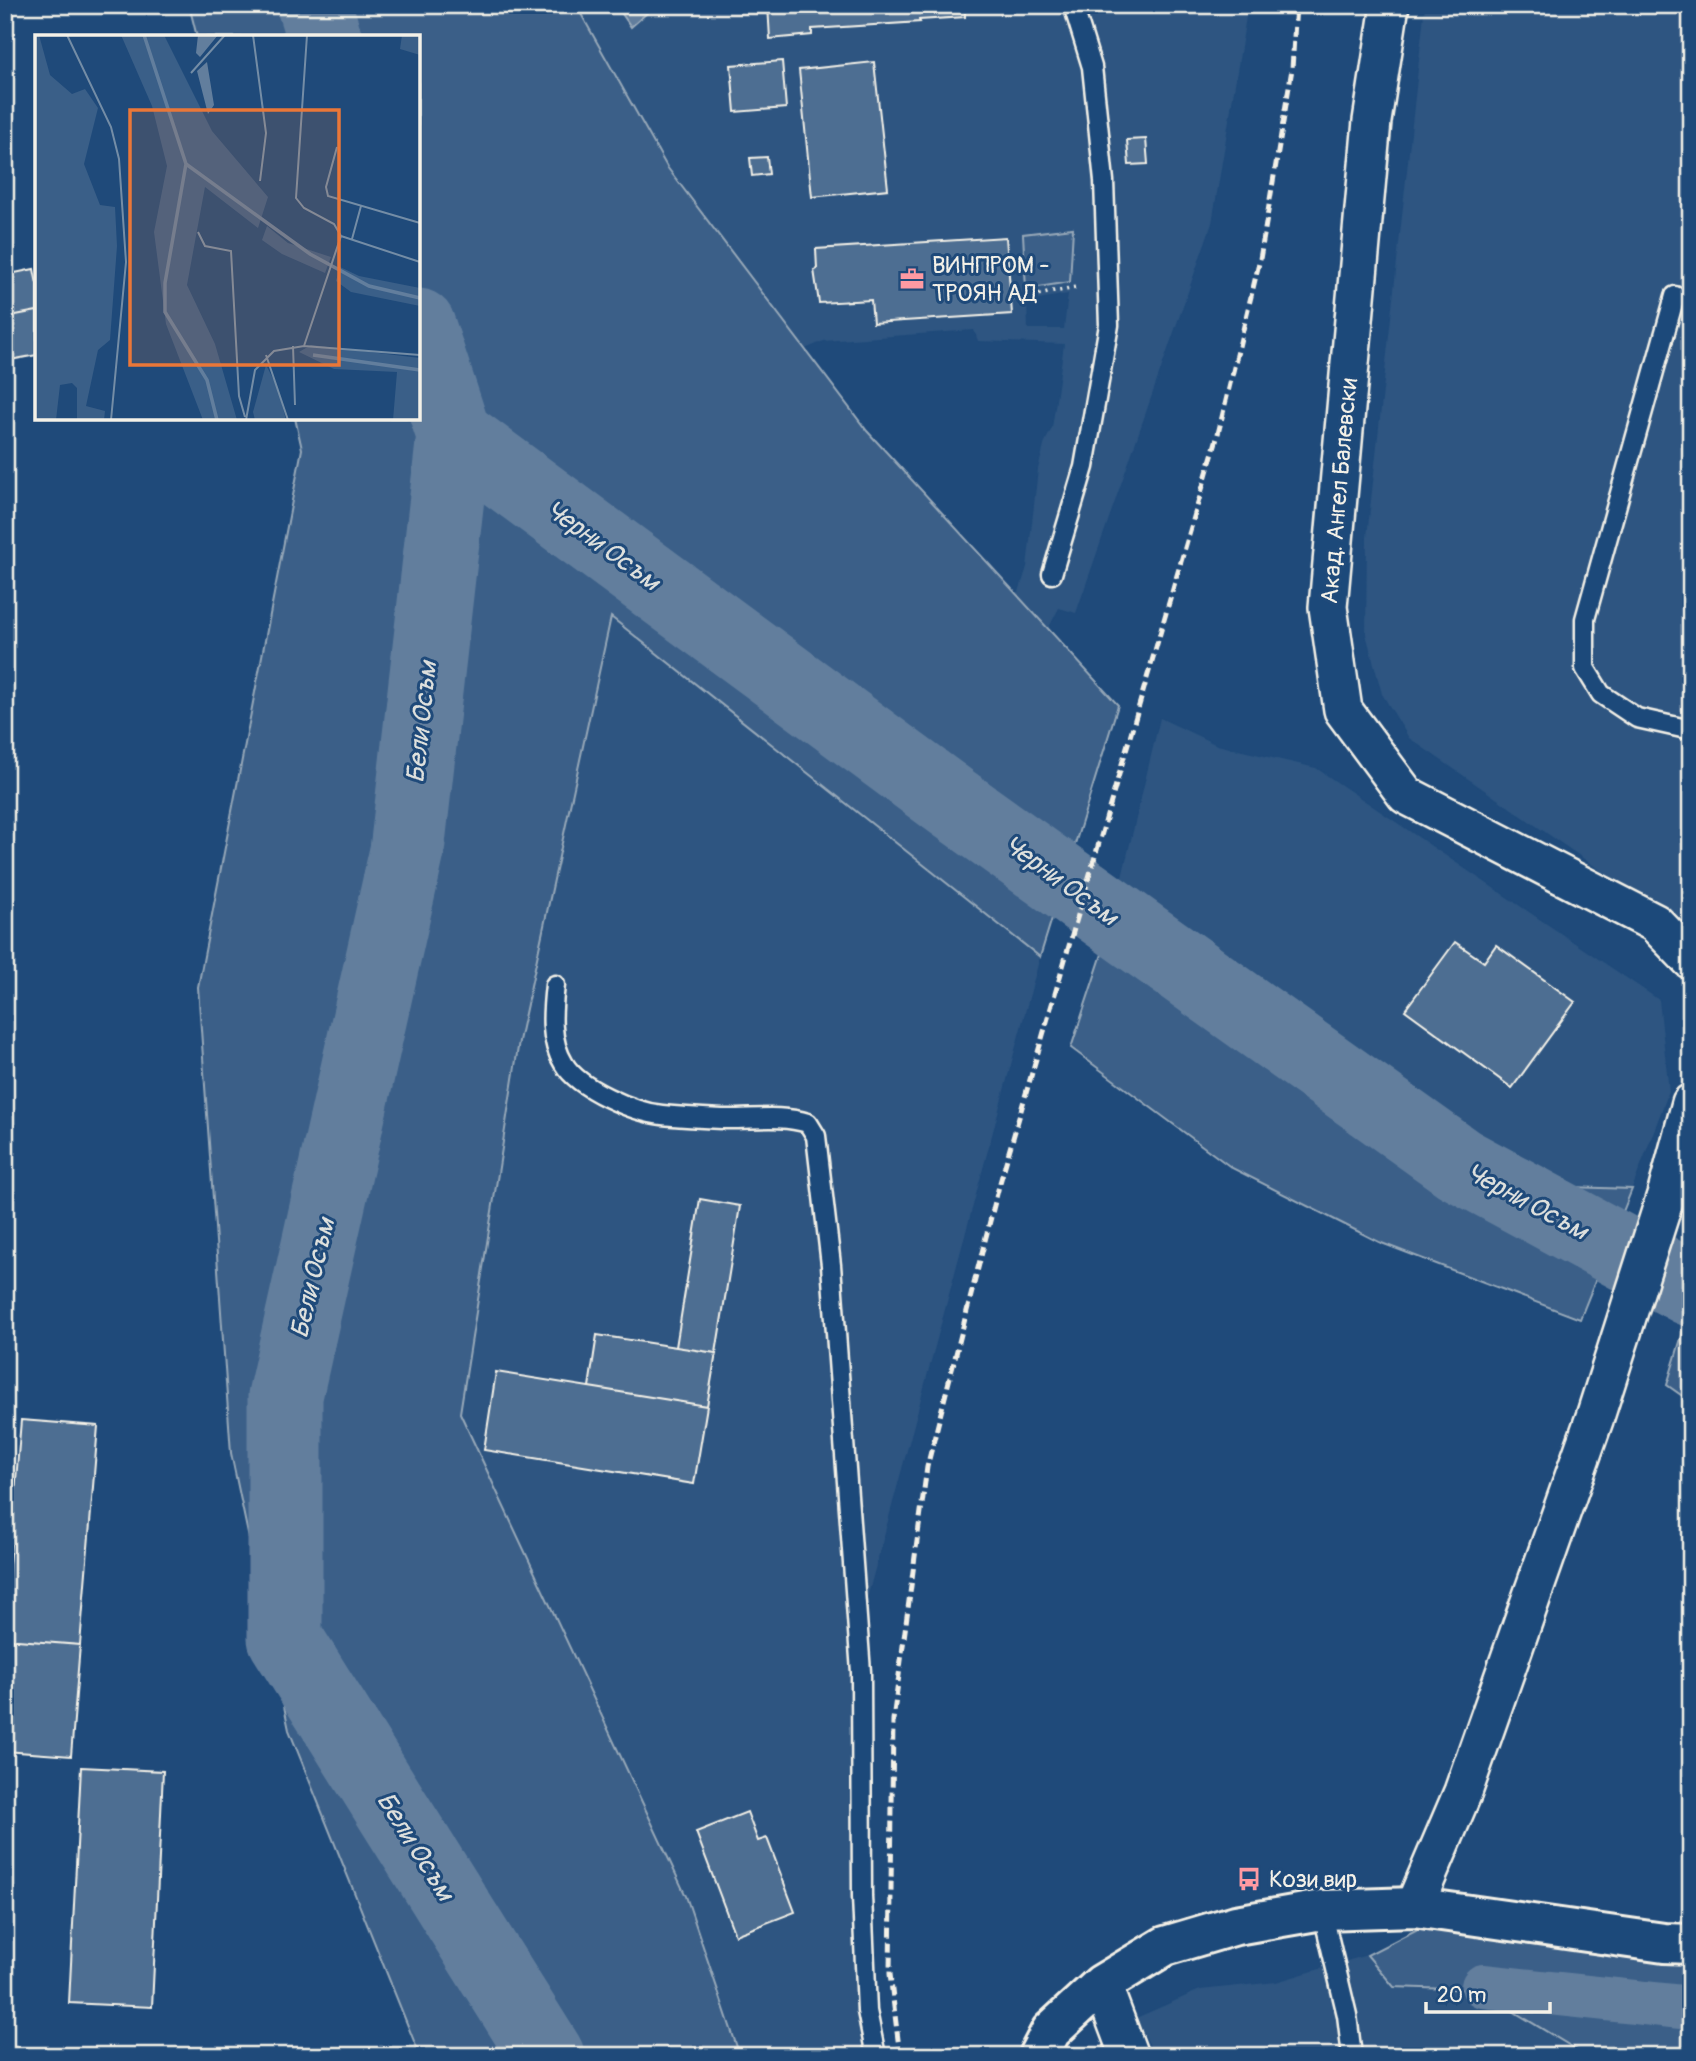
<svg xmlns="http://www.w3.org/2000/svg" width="1696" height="2061" viewBox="0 0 1696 2061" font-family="Pangolin,sans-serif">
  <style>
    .built { fill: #2d5581; fill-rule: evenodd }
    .green { fill: #3a5f88; stroke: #97a8b8; stroke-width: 2 }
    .water { fill: #627e9d; stroke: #9cacbb; stroke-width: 2 }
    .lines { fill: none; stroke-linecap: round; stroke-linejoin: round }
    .canal { stroke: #627e9d; stroke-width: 44 }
    .river { stroke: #627e9d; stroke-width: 75 }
    .building { fill: #4d6e92; stroke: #f4f1e8; stroke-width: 2 }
    .service-casing { stroke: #f4f1e8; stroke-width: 23 }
    .minor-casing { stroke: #f4f1e8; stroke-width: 42 }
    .tertiary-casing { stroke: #f4f1e8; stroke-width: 44 }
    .path { stroke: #f4f1e8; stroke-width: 4.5; stroke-dasharray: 2 5; stroke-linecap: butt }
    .service { stroke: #1f4a7a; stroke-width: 18 }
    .minor { stroke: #1f4a7a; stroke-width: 37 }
    .tertiary { stroke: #1f4a7a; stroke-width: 38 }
    .rail { stroke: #f4f1e8; stroke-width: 5; stroke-dasharray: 10 5; stroke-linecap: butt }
    .labels { text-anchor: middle; stroke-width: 6; stroke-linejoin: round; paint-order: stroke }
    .poi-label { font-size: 24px; fill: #f4f1e8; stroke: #1f4a7a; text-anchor: start }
    .street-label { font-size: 24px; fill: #f4f1e8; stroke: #1f4a7a }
    .water-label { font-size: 26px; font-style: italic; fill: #dee0dd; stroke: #1f4a7a }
    .inset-river { fill: none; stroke: #627e9d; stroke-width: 3.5 }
    .inset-road { fill: none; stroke: #748da6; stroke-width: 2 }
    .view { fill: #ea7738; fill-opacity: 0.15; stroke: #ea7738; stroke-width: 3.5 }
    .inset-edge { fill: none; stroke: #f4f1e8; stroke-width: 3.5 }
  </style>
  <rect width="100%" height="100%" fill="#1f4a7a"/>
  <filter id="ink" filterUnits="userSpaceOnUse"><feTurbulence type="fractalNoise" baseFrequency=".0143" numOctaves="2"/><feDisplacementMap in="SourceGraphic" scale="14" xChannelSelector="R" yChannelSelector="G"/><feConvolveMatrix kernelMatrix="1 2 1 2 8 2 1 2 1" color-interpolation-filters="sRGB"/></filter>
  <g filter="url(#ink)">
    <path class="built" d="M547 5H616L631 27 656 5H1248L1212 223 1076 613 1059 608 1037 650 757 341ZM1068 294 1064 329H1028L1027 301ZM974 330 978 341 1064 344 1052 428 1045 442 1038 469 1027 567 1019 592 997 595 793 354 824 341Z
      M1425 5H1691V924L1674 921 1409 738 1382 694 1366 634 1367 537Z
      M612 616 1040 957 854 1647 872 2056H740L686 1896 460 1413 519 1041Z
      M1160 718 1217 745 1316 768 1659 1000 1669 1091 1632 1189 1538 1186 1278 1073 1108 936Z
      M1367 1955 1394 1987 1478 1990 1587 2056H1155L1136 2018 1200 1990 1276 1982Z"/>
    <path class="green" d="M189 5H576L667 167 867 431 1118 705 1040 957 611 617 519 1041 460 1413 686 1896 740 2056H420L289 1730 231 1453 198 987 302 449 295 418H418V37H197Z
      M1073 228 1070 282 1026 289 1023 234Z
      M1108 936 1278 1073 1538 1186 1632 1189 1580 1319 1379 1242 1232 1168 1071 1048Z
      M1691 1305V1402L1667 1385Z
      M1470 1902 1691 1928V2056H1587L1478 1990 1394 1987 1367 1955Z"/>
    <path class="water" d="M616 5H656L631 27Z"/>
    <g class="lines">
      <path class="canal" d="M1483 1986 1691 2008"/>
      <path class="river" d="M314 5 324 37
        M418 326 454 435 407 851 285 1396V1638L547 2056
        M454 435 953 803 1459 1164 1691 1289"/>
    </g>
    <path class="building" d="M768 5H965V17L919 20 920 22 812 29V35L770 39Z
      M1131 5H1212L1131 11Z
      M782 61 786 108 735 112 731 65Z
      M874 62 888 189 812 197 799 70Z
      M1146 139 1148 164 1129 165 1127 140Z
      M767 157 769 174 752 176 750 158Z
      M1006 237 1012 314 873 323 871 300 819 303 814 270 817 269 816 249Z
      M34 269 37 284V311L5 317V275Z
      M37 311V355L5 361V317Z
      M1455 942 1484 962 1496 945 1575 1002 1512 1088 1405 1010Z
      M700 1199 740 1206 716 1353 676 1347Z
      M597 1335 716 1353 707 1406 589 1387Z
      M496 1372 707 1406 694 1484 484 1450Z
      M21 1420 98 1426 80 1645 5 1639V1613Z
      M5 1639 80 1645 71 1756 5 1751Z
      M81 1767 163 1771 152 2007 69 2003Z
      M747 1812 758 1841 767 1838 795 1912 735 1935 696 1832Z"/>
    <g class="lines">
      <g class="service-casing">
        <path id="service" d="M1675 296 1585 619V668L1601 694 1637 718 1691 730
          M1052 574 1084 467 1109 325 1104 181 1092 67 1073 5
          M555 985C552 1011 549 1040 564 1064 579 1089 634 1112 662 1115 682 1117 702 1118 722 1119 751 1120 780 1114 808 1123L816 1136 831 1265 861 1672 862 1896 867 2011 876 2056
          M1322 1910 1347 2015 1352 2056"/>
      </g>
      <g class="minor-casing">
        <path id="minor" d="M1390 5 1372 121 1328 607 1343 710 1406 795 1655 923 1691 960
          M1414 1907 1463 1792 1595 1417 1667 1192 1691 1103
          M1102 1984 1129 2056"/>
      </g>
      <g class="tertiary-casing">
        <path id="tertiary" d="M1038 2056 1051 2031 1102 1984 1165 1946 1236 1925 1322 1910 1414 1907 1664 1943 1691 1944"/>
      </g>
      <path class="path" d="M1011 299 1079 287"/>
      <use href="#service" class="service"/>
      <use href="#minor" class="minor"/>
      <use href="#tertiary" class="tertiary"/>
      <path class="rail" d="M900 2056 890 1974 893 1720 927 1467 999 1186 1217 438 1260 259 1292 69 1296 5"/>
    </g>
  </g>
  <defs>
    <g id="office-bare" transform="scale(1.89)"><path d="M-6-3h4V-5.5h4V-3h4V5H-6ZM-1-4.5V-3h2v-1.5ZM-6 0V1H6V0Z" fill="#ff9aa2" stroke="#1f4a7a" stroke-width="2.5" paint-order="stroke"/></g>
    <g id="bus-bare" transform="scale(1.89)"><path d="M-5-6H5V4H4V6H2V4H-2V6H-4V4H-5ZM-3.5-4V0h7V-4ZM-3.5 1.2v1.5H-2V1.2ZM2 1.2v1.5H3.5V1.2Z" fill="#ff9aa2" stroke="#1f4a7a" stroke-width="2.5" paint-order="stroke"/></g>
  </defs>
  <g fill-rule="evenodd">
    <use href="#office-bare" x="912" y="279"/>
    <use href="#bus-bare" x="1249" y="1879"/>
  </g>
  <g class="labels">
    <g class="poi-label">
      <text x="932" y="273">ВИНПРОМ -<tspan x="932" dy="28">ТРОЯН АД</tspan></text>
      <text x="1269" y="1887">Кози вир</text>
    </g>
    <g class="street-label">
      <text transform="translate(1339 491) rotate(-85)" y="8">Акад. Ангел Балевски</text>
    </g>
    <g class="water-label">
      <text transform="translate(603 545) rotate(36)" y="9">Черни Осъм</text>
      <text transform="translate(421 722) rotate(-84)" y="9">Бели Осъм</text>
      <text transform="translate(1061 880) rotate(36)" y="9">Черни Осъм</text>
      <text transform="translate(1527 1201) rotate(28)" y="9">Черни Осъм</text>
      <text transform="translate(312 1278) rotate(-77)" y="9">Бели Осъм</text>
      <text transform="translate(416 1846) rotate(58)" y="9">Бели Осъм</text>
    </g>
  </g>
  <g transform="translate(35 35)">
    <rect width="385" height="385" fill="#1f4a7a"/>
    <path d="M0 0H4L15 40 37 59 50 54 63 73 49 129 65 170 80 172 82 211 75 305 63 315 51 371 70 376 69 385H42V353L37 348 25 350 21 385H0ZM86 0H129L177 96 233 162 223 193 170 152 152 250 180 309 202 385H168L131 289 119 197 132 131 117 71ZM367 0H385V20L365 14ZM232 191 253 208 296 222 290 238 247 219 227 205ZM305 232 324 241 385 253V271L316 257 301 246ZM276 310 385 323V385H358L362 337 299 334 264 317ZM231 330 243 353 251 385H220L218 377Z" fill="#3a5f88"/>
    <path d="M163 0H183L165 22 161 18ZM172 27 179 70 173 79 162 36Z" fill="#627e9d"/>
    <path class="inset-river" d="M109 0 151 129 130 248V277L172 345 182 385M151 129 275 219 334 251 385 263M278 320 385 335"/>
    <path class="inset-road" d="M32 0 76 92 84 124 91 227 76 385M218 0 231 98 225 146M272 0 261 163 269 173 299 189 306 201M156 38 190 0M302 112 291 152 293 161 385 188M163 197 170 211 196 216 204 361 210 382M306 201 385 227M317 204 326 171M258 311 260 370M269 311 306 201M231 320 253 385M211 385 220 335 239 316 269 311 385 320"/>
    <path class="view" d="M95 75H304V330H95Z"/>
    <rect width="385" height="385" class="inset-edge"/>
  </g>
  <rect width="1696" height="2061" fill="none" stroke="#1f4a7a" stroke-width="28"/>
  <rect x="14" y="14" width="1668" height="2033" fill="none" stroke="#f4f1e8" stroke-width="2.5" filter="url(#ink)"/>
  <path d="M1426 2002v10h124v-10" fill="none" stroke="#f4f1e8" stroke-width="3.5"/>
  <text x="1437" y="2002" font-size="21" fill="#f4f1e8" stroke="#1f4a7a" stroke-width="5" paint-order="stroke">20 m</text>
</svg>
